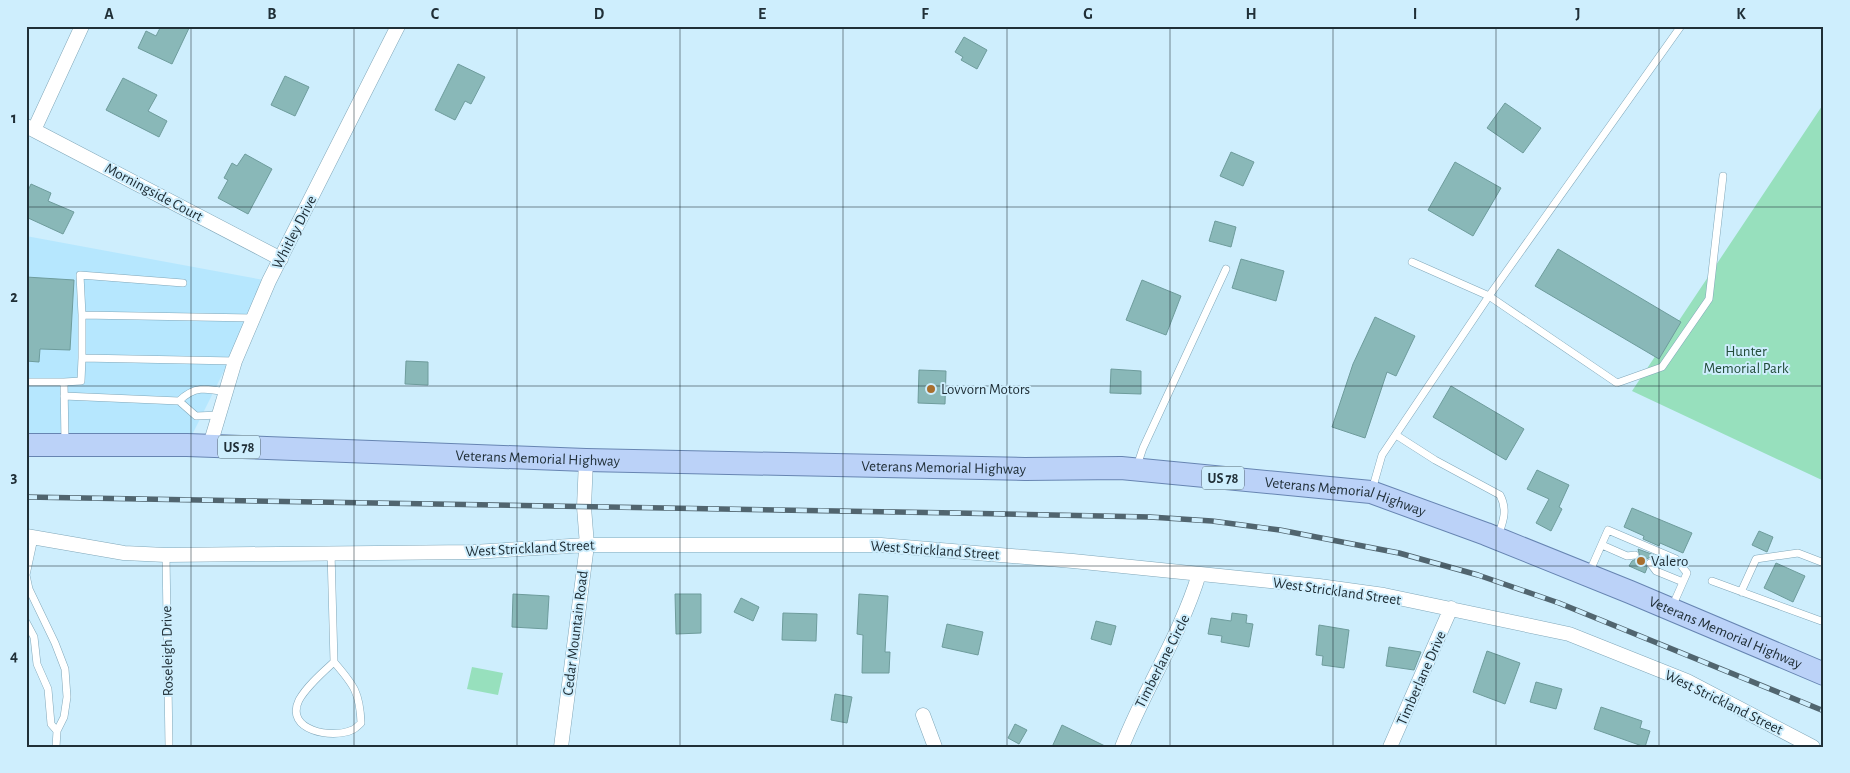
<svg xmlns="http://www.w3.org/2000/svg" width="1850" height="773" viewBox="0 0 1850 773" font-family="'Alegreya Sans',sans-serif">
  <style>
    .built { fill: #b6e7fe }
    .green { fill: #97e0bd }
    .building { fill: #89b8b8; stroke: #6e9c9c }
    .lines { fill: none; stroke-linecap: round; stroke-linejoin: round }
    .lane-casing { stroke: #80a7b9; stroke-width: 8 }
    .street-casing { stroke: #80a7b9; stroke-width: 15 }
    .primary-casing { stroke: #6785b2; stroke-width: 24 }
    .lane { stroke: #fff; stroke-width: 7 }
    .street { stroke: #fff; stroke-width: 14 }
    .primary { stroke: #bbd2f8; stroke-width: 22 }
    .rail-casing { stroke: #51656f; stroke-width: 5.5 }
    .rail { stroke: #ceeefd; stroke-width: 4; stroke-dasharray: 11; stroke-linecap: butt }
    .grid { fill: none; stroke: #202f37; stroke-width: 1; stroke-opacity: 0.55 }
    .poi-dot { fill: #a86f2e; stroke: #ceeefd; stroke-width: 2 }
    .labels { text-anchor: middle; stroke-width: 4; stroke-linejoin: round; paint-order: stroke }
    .shield { fill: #ceeefd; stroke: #546872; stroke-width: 1 }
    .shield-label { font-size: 14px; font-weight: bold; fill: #202f37 }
    .street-label { font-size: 15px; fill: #202f37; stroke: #ceeefd }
    .park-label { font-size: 15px; fill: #224b39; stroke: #ceeefd }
    .poi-label { font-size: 15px; fill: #202f37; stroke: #ceeefd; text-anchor: start }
    .neatline { fill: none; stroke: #202f37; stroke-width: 2 }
    .grid-label { font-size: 16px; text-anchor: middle; font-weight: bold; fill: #202f37 }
  </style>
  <rect width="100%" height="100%" fill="#ceeefd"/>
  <path class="built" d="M26 236 269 281 187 445H26Z"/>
  <path class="green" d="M1824 103V481L1632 391Z
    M472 667 503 673 498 695 467 689Z"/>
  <path class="building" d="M161 26H190L172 64 138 48 146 31 156 36Z
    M964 37 987 50 977 69 961 60 963 57 955 52Z
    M458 64 485 77 471 104 465 101 455 120 435 110Z
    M285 76 309 87 295 116 271 105Z
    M123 78 157 95 148 111 167 121 159 137 106 110Z
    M1505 103 1541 128 1523 153 1487 128Z
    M1231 152 1254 162 1243 186 1220 176Z
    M245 154 272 169 248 214 218 198 228 180 224 178 232 163 237 166Z
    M1455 162 1501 188 1473 236 1428 210Z
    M31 184 51 193 48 201 74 212 63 234 26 217V195Z
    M1215 221 1236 227 1231 247 1209 241Z
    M1558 249 1681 322 1659 359 1535 286Z
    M1241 259 1284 271 1276 301 1232 288Z
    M26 277 74 280 70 350 40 349 39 362 26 361Z
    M1142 280 1181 296 1166 335 1126 320Z
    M1375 317 1415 336 1396 376 1387 372 1365 438 1332 427 1353 364Z
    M406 361 428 362V385L405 384Z
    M1111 369 1141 371V394L1110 393Z
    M919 370 946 371 945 404 918 403Z
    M1451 386 1524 429 1506 460 1433 417Z
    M1537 470 1569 485 1559 507 1562 509 1551 531 1536 523 1549 499 1527 489Z
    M1632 508 1692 533 1683 553 1660 543 1659 546 1643 539 1644 536 1624 527Z
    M1759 531 1773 537 1767 552 1752 545Z
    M1638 549 1654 555 1645 560 1647 568 1645 573 1629 566 1632 561 1640 557Z
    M1776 563 1805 576 1793 602 1764 588Z
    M513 594 549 596 547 629 512 627Z
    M675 594H701V633L676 634Z
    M859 594 888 596 885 652H890L889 673H862L863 635 857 634Z
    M741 598 759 607 753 621 734 612Z
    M783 613 817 614 816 641 782 640Z
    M1232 613 1247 615 1246 623 1253 624 1249 647 1221 642 1222 636 1208 634 1211 618 1231 621Z
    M1096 621 1116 626 1111 645 1091 639Z
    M947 624 983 632 978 655 942 647Z
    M1319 625 1349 630 1344 668 1322 665 1323 656 1316 655Z
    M1389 647 1421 652 1414 670 1386 666Z
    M1487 651 1520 663 1505 704 1473 692Z
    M1536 682 1562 689 1556 709 1530 702Z
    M835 694 852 697 847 723 831 720Z
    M1601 707 1642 721 1640 728 1650 731 1645 747 1594 729Z
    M1015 724 1027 730 1019 744 1008 738Z
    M1062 725 1107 747H1052Z"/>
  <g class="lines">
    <g class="lane-casing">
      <path id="lane" d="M1412 262 1489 296 1617 383 1662 367 1709 299 1723 176
        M82 315 80 275 183 283
        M82 358V315L253 318
        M26 382H64
        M64 396 179 401 196 416 219 415
        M179 401C194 386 206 388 225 392
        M1396 435 1435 460 1500 495C1508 510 1503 522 1498 536
        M65 442 64 382 81 381 82 358 235 361
        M1137 466 1143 448 1226 269
        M1372 490 1382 455 1489 296 1681 26
        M1602 545 1627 556 1635 555
        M331 552 334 662C354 685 360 693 361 723 359 725 355 729 352 730 333 739 284 731 299 700 307 686 322 673 334 662
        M166 555 169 747
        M1650 563 1656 571 1683 582
        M1589 573 1608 530 1676 559 1687 573 1672 607
        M26 575 29 589 55 643 65 669 67 697 64 717 57 731 56 747
        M26 575 34 538
        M1712 581 1824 622
        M1741 592 1756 559 1798 553 1824 563
        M26 622 34 637 37 664 48 689 51 724 57 731"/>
    </g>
    <g class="street-casing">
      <path id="street" d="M26 126 281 259
        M34 130 82 26
        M210 445 235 361 269 281 398 26
        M26 536 124 553 166 555 473 552 587 545H881L1073 561 1319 586 1384 595 1569 634 1687 681 1813 747
        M923 715 935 747
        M561 747 587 545 584 507 586 460
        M1122 747C1145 688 1181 634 1199 574
        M1390 747 1451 608"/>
    </g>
    <g class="primary-casing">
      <g id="primary">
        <path id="s1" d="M26 445H187L586 460 1025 469 1121 468 1371 492 1486 534 1630 592 1824 674"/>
      </g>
    </g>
    <use href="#lane" class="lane"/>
    <use href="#street" class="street"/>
    <use href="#primary" class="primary"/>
    <g class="rail-casing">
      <path id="rail" d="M26 497 956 513 1150 517 1212 521 1280 530 1399 553 1478 575 1559 603 1824 711"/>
    </g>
    <use href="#rail" class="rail"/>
  </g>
  <path class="grid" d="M191 26V747M354 26V747M517 26V747M680 26V747M843 26V747M1007 26V747M1170 26V747M1333 26V747M1496 26V747M1659 26V747M26 207H1824M26 386H1824M26 566H1824"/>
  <g class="poi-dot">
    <circle cx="931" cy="389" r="5"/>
    <circle cx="1641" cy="561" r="5"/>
  </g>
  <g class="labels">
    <g class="shield">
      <rect x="218" y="435.5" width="42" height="23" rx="4"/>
      <rect x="1202" y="466.5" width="42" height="23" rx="4"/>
    </g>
    <g class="shield-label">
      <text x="239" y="452">US 78</text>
      <text x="1223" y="483">US 78</text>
    </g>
    <g class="street-label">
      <text transform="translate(154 192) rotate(28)" y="5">Morningside Court</text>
      <text transform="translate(294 232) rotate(-63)" y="5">Whitley Drive</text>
      <text dy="5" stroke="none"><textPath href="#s1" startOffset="512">Veterans Memorial Highway</textPath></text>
      <text dy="5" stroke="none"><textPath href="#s1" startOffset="918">Veterans Memorial Highway</textPath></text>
      <text dy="5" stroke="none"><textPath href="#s1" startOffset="1322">Veterans Memorial Highway</textPath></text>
      <text transform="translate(530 548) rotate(-3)" y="5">West Strickland Street</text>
      <text transform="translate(935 550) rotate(4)" y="5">West Strickland Street</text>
      <text transform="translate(1337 591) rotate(8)" y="5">West Strickland Street</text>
      <text transform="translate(575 633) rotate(-83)" y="5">Cedar Mountain Road</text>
      <text dy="5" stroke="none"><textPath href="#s1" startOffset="1728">Veterans Memorial Highway</textPath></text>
      <text transform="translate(167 651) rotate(-91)" y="5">Roseleigh Drive</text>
      <text transform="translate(1162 661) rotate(-63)" y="5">Timberlane Circle</text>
      <text transform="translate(1421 678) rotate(-66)" y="5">Timberlane Drive</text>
      <text transform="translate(1724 702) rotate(26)" y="5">West Strickland Street</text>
    </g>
    <g class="park-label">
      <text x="1746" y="356">Hunter<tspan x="1746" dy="17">Memorial Park</tspan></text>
    </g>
    <g class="poi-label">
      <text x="941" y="394">Lovvorn Motors</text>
      <text x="1651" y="566">Valero</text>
    </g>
  </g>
  <rect width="1850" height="773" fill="none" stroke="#ceeefd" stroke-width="55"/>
  <rect x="28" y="28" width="1794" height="718" class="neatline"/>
  <g class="grid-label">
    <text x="109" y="19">A</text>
    <text x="272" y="19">B</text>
    <text x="435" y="19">C</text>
    <text x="599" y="19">D</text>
    <text x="762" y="19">E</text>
    <text x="925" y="19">F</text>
    <text x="1088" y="19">G</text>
    <text x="1251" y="19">H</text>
    <text x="1415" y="19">I</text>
    <text x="1578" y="19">J</text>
    <text x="1741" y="19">K</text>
    <text x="14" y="123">1</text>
    <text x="14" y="302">2</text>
    <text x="14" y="482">3</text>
    <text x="14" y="661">4</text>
  </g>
</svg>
